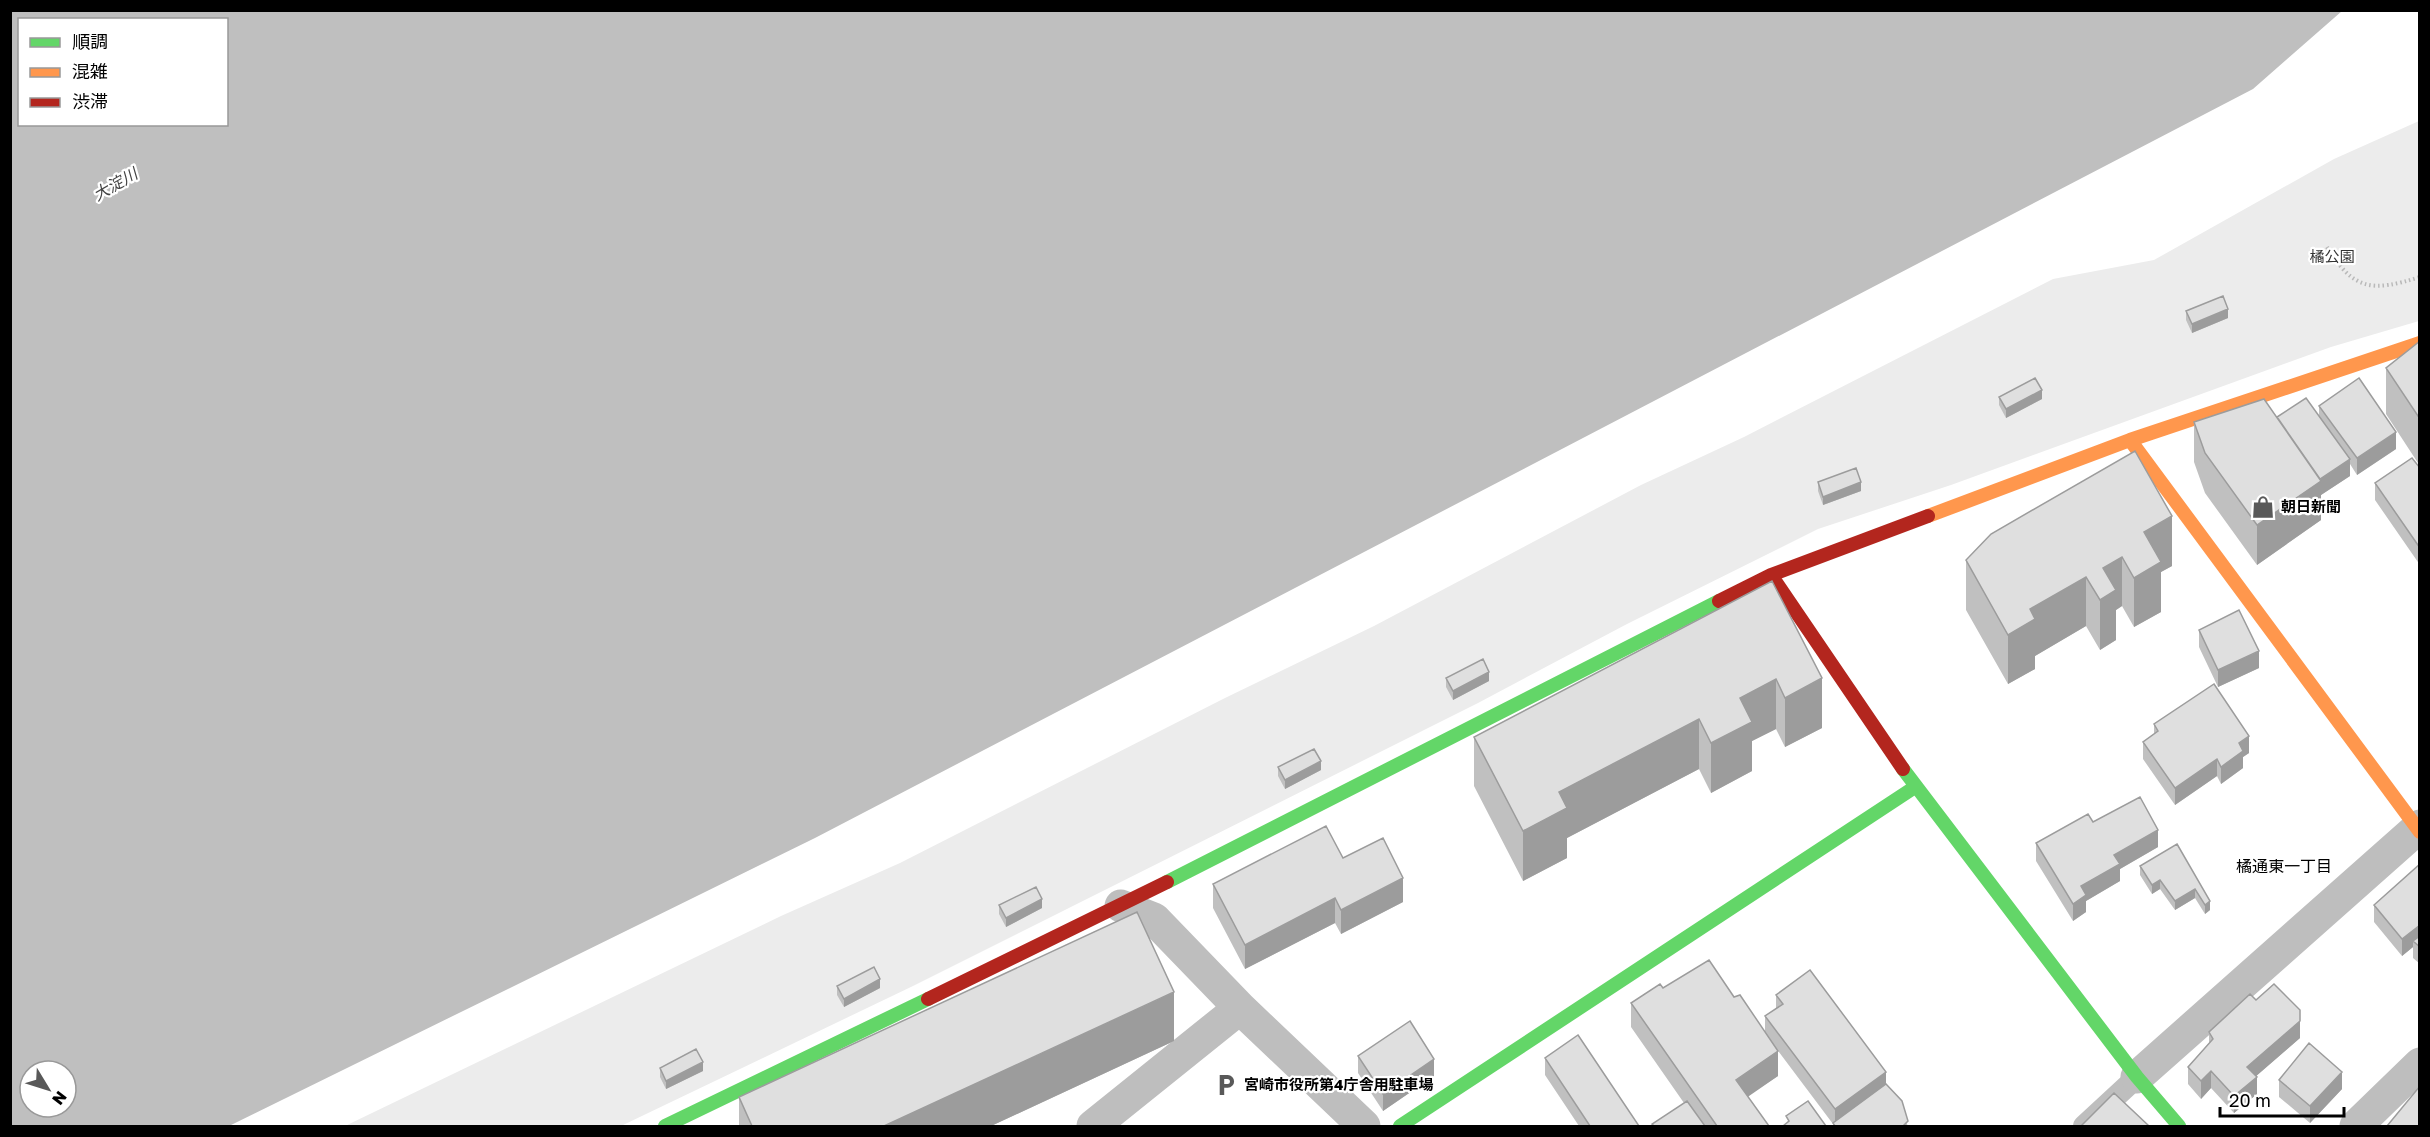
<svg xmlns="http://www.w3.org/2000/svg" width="2430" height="1137" viewBox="0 0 2430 1137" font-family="'Golos Text','Noto Sans JP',sans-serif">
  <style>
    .green { fill: #ececec }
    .water { fill: #bfbfbf; fill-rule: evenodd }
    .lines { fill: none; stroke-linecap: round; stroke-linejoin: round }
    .path { stroke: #b9b9b9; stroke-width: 4; stroke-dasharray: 1.5 3; stroke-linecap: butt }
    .lane { stroke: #bebebe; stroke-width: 22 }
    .street { stroke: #bebebe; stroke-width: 33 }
    .fast { stroke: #63d668; stroke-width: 14 }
    .slow { stroke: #ff974d; stroke-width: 14 }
    .jam { stroke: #b3261e; stroke-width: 14 }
    .wall { fill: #c0c0c0 }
    .shaded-wall { fill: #9c9c9c }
    .building { fill: #dfdfdf; stroke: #9c9c9c; stroke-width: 1.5 }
    .labels { text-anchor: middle; stroke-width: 4.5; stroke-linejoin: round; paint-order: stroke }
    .park-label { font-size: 15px; fill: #333; stroke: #fff }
    .poi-label { font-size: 15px; font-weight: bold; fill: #000; stroke: #fff; text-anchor: start }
    .water-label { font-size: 16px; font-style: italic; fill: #444; stroke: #fff }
    .neighbourhood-label { font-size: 16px; fill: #000; stroke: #fff }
  </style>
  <rect width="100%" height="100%" fill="#fff"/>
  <path class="green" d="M2419 121V321L2331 347 1951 485 1818 529 1627 624 1478 703 913 986 621 1126H345L781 916 900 863 1225 698 1374 626 1641 485 1744 437 2053 279 2154 260 2334 159Z"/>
  <path class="water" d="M10 11 11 10 2342 11 2253 89 815 838 229 1126H11ZM20 20H226V124H20ZM30 1071H66V1107H30Z"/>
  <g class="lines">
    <path class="path" d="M2327 247C2354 291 2372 292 2420 277"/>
    <path class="lane" d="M2084 1126 2137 1077"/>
    <path class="street" d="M1121 906 1154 919 1240 1008 1364 1126
      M2137 1077 2420 826
      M1093 1126 1240 1008
      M2356 1126 2420 1064"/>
    <path class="fast" d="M1903 769 2137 1077 2179 1126
      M1167 882 1719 601
      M665 1126 928 999
      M1400 1126 1915 787"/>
    <path class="slow" d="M2130 440 2420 832
      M1928 516 2130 440 2420 343"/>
    <path class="jam" d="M1771 575 1903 769
      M1719 601 1771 575 1928 516
      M928 999 1167 882"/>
  </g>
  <path class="wall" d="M2186 311 2228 318 2192 333 2186 320Z
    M2420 341 2418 463 2386 414V368Z
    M1999 397 2042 399 2006 418 1999 405Z
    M2319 406 2396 449 2357 475 2350 464V476L2321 495V520L2257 565 2205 493 2194 462V422L2277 417H2319Z
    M2420 468V565L2375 500V483Z
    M1818 482 1861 491 1823 505 1818 491Z
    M1991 534 2172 566 2161 572V612L2134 627 2122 606 2116 610V640L2100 650 2086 626 2035 656V669L2008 684 1966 610V560Z
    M1772 581 1822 728 1785 747 1776 729 1752 741V771L1711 793 1699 769 1567 838V858L1523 881 1474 786V737Z
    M2199 630 2259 668 2218 687 2199 647Z
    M1446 678 1489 681 1453 700 1446 687Z
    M2154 724 2249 753 2243 757V768L2221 784 2217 776 2175 805 2143 759V742L2154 734Z
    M1278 767 1321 770 1285 789 1278 776Z
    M2093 822 2158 847 2120 869V881L2086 901V912L2073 921 2036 861V843Z
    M2177 844 2210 910 2205 914 2195 898 2175 910 2160 889 2152 894 2140 875V866Z
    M1343 858 1403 902 1341 934 1335 923 1245 969 1213 908V884Z
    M2420 864V964L2413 958V947L2402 956 2374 922V905Z
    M999 905 1042 908 1006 927 999 914Z
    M837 986 880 988 844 1007 837 995Z
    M1663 988 1734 997 1765 1032V1016L1776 1009V995L1886 1084 1908 1126H1833V1124L1773 1044 1778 1076 1747 1096 1769 1126H1652V1124L1684 1103 1631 1027V1003Z
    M2256 1000 2300 1038 2256 1076 2257 1094 2234 1113 2211 1088 2201 1099 2188 1084V1067L2209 1043V1032Z
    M1174 1041 991 1126H739V1097Z
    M1358 1056 1434 1076 1383 1111 1358 1073Z
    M1545 1058 1639 1126H1579L1545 1075Z
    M660 1068 703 1071 666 1089 660 1077Z
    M2279 1080 2342 1089 2310 1123 2279 1097Z"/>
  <path class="shaded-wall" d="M2228 309V318L2192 333V324Z
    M2042 390V399L2006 418V409Z
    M2420 415V461L2418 463V416Z
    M2396 432V449L2357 475V458Z
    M2350 459V476L2321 495V520L2257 565V525L2319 480Z
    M1861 482V491L1823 505V497Z
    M2172 516V566L2161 572V612L2134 627V578L2144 532Z
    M2122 557V606L2116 610V640L2100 650V600L2103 568Z
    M2086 577V626L2035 656V669L2008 684V635L2030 609Z
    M2259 651V668L2218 687V670Z
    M1489 672V681L1453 700V691Z
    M1822 678V728L1785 747V698Z
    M1776 679V729L1752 741V771L1711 793V743L1740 698Z
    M1699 719V769L1567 838V858L1523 881V831L1559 792Z
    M2249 736V753L2243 757V768L2221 784V767L2239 743Z
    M2217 759V776L2175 805V788Z
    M1321 761V770L1285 789V780Z
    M2158 830V847L2120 869V881L2086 901V912L2073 921V904L2081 886 2114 855Z
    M1403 878V902L1341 934V910Z
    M2160 880V889L2152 894V885Z
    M2195 889V898L2175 910V901Z
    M1335 898V923L1245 969V945Z
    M1042 899V908L1006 927V918Z
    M2210 901V910L2205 914V905Z
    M2420 925V942L2413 941V947L2402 956V939Z
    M880 979V988L844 1007V999Z
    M1174 992V1041L991 1126H884Z
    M2300 1010V1038L2247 1084V1067Z
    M1778 1051V1076L1736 1105V1080Z
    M1434 1059V1076L1383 1111V1094Z
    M703 1062V1071L666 1089V1081Z
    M2211 1071V1088L2201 1099V1081Z
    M1886 1072V1090L1835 1126V1109Z
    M2342 1072V1089L2310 1123V1106Z
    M2257 1077V1094L2234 1113V1096Z"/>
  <path class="building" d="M2223 296 2228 309 2192 324 2186 311Z
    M2420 341V415L2418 416 2386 368Z
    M2035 378 2042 390 2006 409 1999 397Z
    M2359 378 2396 432 2357 458 2319 406Z
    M2306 398 2350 459 2320 479 2277 417Z
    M2264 399 2321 481 2257 525 2205 453 2194 422Z
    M2135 451 2172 516 2144 532 2161 562 2134 578 2122 557 2103 568 2116 590 2100 600 2086 577 2030 609 2035 619 2008 635 1966 560 1991 534Z
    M2412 458 2420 468V548L2375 483Z
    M1856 468 1861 482 1823 497 1818 482Z
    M1772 581 1822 678 1785 698 1776 679 1740 698 1752 722 1711 743 1699 719 1559 792 1567 808 1523 831 1474 737Z
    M2239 610 2259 651 2218 670 2199 630Z
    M1483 659 1489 672 1453 691 1446 678Z
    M2214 684 2249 736 2239 743 2243 751 2221 767 2217 759 2175 788 2143 742 2158 731 2154 724Z
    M1314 749 1321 761 1285 780 1278 767Z
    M2140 797 2158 830 2114 855 2120 864 2081 886 2086 895 2073 904 2036 843 2088 814 2093 822Z
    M1326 826 1343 858 1383 838 1403 878 1341 910 1335 898 1245 945 1213 884Z
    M2177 844 2210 901 2205 905 2195 889 2175 901 2160 880 2152 885 2140 866Z
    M2420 864V925L2402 939 2374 905Z
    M1036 887 1042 899 1006 918 999 905Z
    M1137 912 1174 992 884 1126H752L739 1097Z
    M2420 936V947L2413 941Z
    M1709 960 1734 997 1740 995 1778 1051 1736 1080 1769 1126H1717L1631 1003 1660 984 1663 988Z
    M874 967 880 979 844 999 837 986Z
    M1810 970 1886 1072 1835 1109 1765 1016 1783 1004 1776 995Z
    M2274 984 2300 1010V1021L2247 1067 2257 1077 2234 1096 2211 1071 2201 1081 2188 1067 2213 1039 2209 1032 2250 994 2256 1000Z
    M1410 1021 1434 1059 1383 1094 1358 1056Z
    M1578 1035 1639 1126H1590L1545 1058Z
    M2309 1043 2342 1072 2310 1106 2279 1080Z
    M696 1049 703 1062 666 1081 660 1068Z
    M1886 1084 1902 1101 1908 1121 1903 1126H1835L1833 1123Z
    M2420 1086V1126H2387Z
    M2114 1093 2149 1126H2081Z
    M1687 1101 1705 1126H1654L1652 1124Z
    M1808 1101 1826 1126H1783L1789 1121 1786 1116Z"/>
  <defs>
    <g id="shop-bare" transform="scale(1.8)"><path d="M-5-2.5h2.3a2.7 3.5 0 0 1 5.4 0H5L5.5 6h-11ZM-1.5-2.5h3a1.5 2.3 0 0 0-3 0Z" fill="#595959" stroke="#fff" stroke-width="2.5" paint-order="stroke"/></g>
    <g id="parking-bare" transform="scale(1.8)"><path d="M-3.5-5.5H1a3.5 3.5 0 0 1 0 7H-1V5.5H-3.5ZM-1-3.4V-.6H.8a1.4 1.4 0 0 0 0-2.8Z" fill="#595959" stroke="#fff" stroke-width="2.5" paint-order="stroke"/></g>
  </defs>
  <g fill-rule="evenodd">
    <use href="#shop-bare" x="2263" y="507"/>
    <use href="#parking-bare" x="1226" y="1085"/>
  </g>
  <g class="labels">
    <g class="park-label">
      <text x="2332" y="262">橘公園</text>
    </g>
    <g class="poi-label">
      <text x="2281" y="512">朝日新聞</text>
      <text x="1244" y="1090">宮崎市役所第4庁舎用駐車場</text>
    </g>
    <g class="water-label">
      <text transform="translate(115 184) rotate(-30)" y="6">大淀川</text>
    </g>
    <g class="neighbourhood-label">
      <text x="2284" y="872">橘通東一丁目</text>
    </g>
  </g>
  <rect width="2430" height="1137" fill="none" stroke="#000000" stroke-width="24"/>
  <rect x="18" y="18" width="210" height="108" fill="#ffffff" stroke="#999999" stroke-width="1.5"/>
  <rect x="30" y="38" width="30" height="9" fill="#63d668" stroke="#999999" stroke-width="1.5"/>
  <text x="72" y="48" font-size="18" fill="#000000">順調</text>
  <rect x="30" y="68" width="30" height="9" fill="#ff974d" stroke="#999999" stroke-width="1.5"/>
  <text x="72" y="78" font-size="18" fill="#000000">混雑</text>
  <rect x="30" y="98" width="30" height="9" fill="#b3261e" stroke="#999999" stroke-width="1.5"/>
  <text x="72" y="108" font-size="18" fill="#000000">渋滞</text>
  <g transform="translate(48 1089) rotate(128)"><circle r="28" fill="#ffffff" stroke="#999999" stroke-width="1.5"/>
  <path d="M0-4.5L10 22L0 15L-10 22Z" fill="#595959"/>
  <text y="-9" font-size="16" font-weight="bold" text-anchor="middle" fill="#000000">N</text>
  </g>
  <path d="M2220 1107v9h124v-9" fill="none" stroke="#000000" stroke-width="3"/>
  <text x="2229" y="1107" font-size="18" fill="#000000" stroke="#ffffff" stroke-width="4.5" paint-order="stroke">20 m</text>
</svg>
